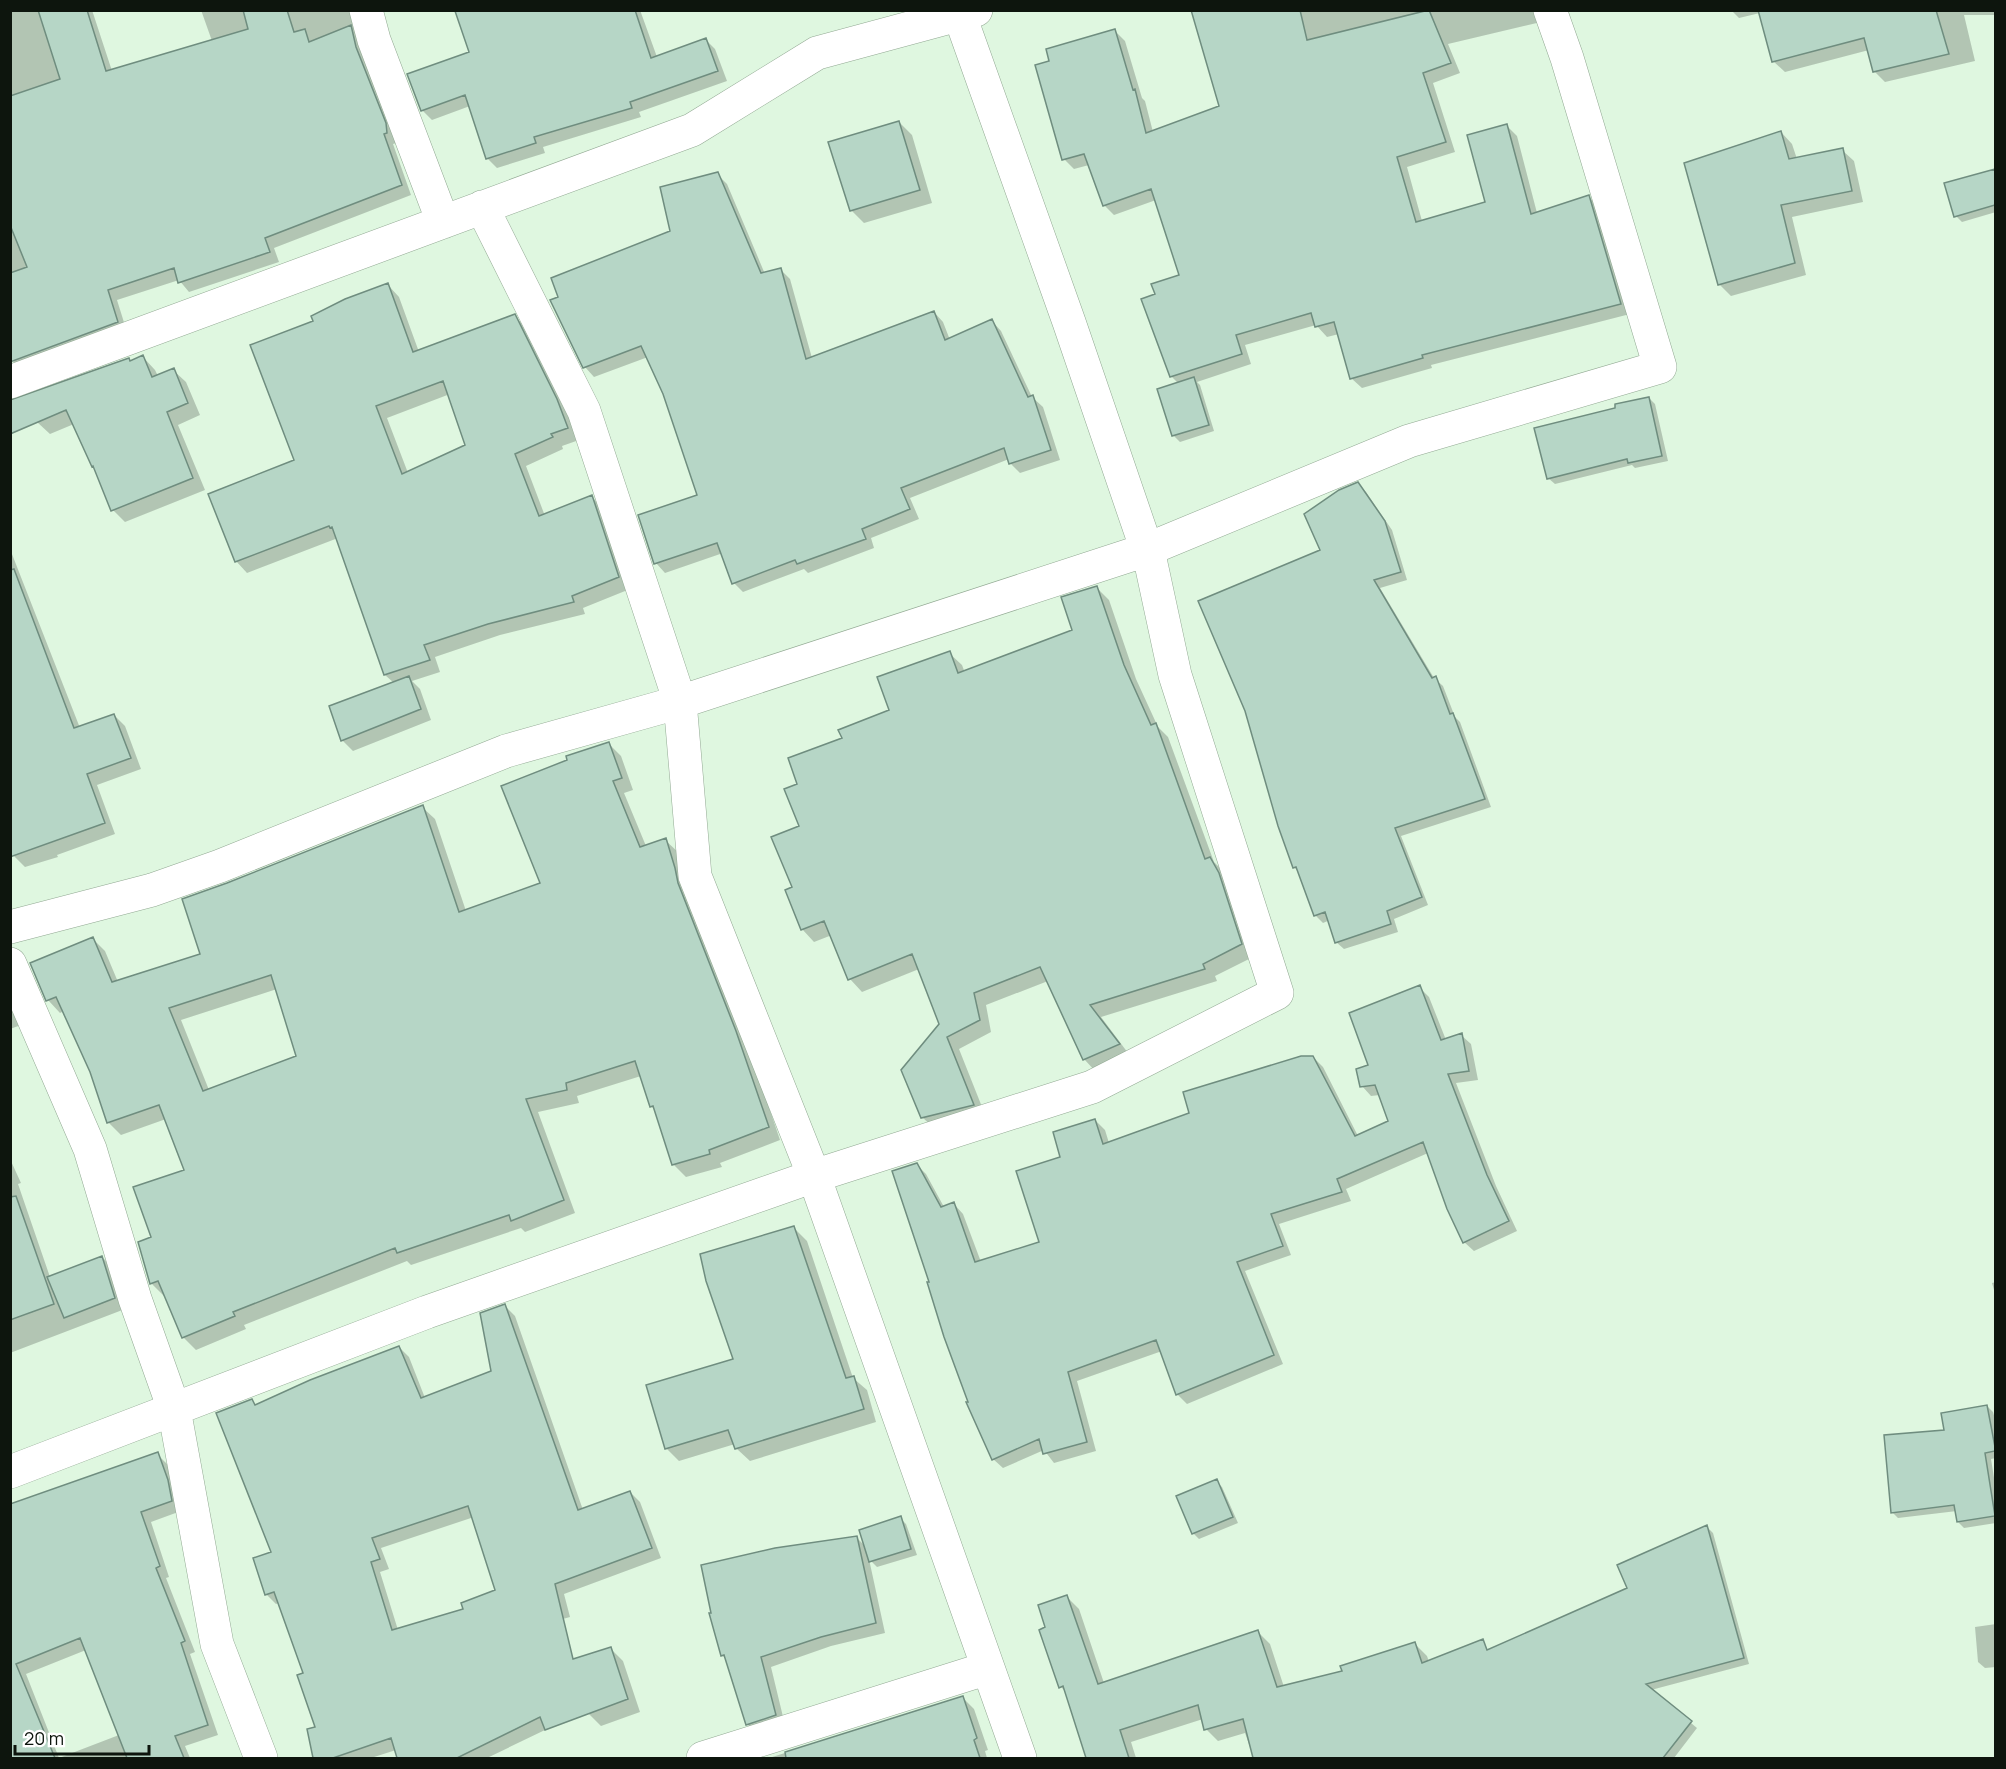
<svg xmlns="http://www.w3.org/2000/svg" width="2006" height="1769" viewBox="0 0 2006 1769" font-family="Manrope,sans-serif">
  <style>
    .shadow { fill: #0003; fill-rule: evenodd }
    .building { fill: #b6d6c6; stroke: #6f8d7f; stroke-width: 1.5; fill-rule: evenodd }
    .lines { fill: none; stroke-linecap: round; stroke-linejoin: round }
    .minor-casing { stroke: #92a993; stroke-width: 34 }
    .minor { stroke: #fff; stroke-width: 33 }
  </style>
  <rect width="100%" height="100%" fill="#dff7e0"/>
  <path class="shadow" d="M10 10H92L112 71 212 41 201 10H351L397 143 393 144 411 195 274 248 279 262 189 292 179 280 117 300 127 332 23 371 13 361 10 355Z
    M456 10H510L512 16 531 10H543L549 17 566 10H640L657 57 705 39 715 49 727 81 639 112 641 117 543 147 545 153 497 168 487 158 470 106 432 120 422 110 471 53Z
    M1192 10H1544L1541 22 1448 44 1460 73 1433 83 1455 152 1407 167 1422 221 1487 203 1507 126 1517 136 1537 213 1588 196 1598 206 1630 314 1431 365 1432 368 1362 388 1351 378 1339 334 1327 337 1316 325 1245 345 1251 364 1197 382 1200 385 1214 431 1180 442 1174 436 1159 390 1178 383 1171 376 1157 295 1181 276 1156 200 1114 215 1104 205 1089 165 1074 169 1064 159 1051 62 1115 31 1125 41 1142 98 1145 101 1153 132 1221 107Z
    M1731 10H1996V15H1964L1975 61 1885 82 1874 71 1869 50 1785 72 1773 61 1760 13 1739 18Z
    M899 122 912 135 932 203 864 223 851 210Z
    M1781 132 1792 144 1797 159 1842 150 1854 161 1863 202 1792 217 1806 275 1731 296 1719 284Z
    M1996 171V212L1962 222 1956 216 1946 184Z
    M717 174 727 184 765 274 781 270 790 279 812 358 934 312 943 322 950 340 992 321 1001 331 1032 397 1043 407 1060 460 1020 473 1011 464 1009 459 910 498 919 519 871 538 874 548 808 573 804 569 743 592 734 583 723 553 665 573 656 563 698 496 664 393 648 357 594 377 585 367 672 232Z
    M388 285 399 297 419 352 514 316 526 327 568 412 579 440 562 446 563 449 526 466 545 516 592 497 603 509 630 589 583 608 585 614 500 635 435 657 440 672 412 681 420 689 431 720 353 751 342 740 394 683 385 675 338 538 247 573 236 561 296 461 315 322ZM450 394 467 446 408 473 387 418Z
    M143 357 155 370 158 376 173 370 186 382 200 415 178 425 205 490 125 522 113 510 96 469 74 424 50 434 37 422 129 360 131 362Z
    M1649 398 1655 404 1668 461 1635 468 1632 465 1555 484 1548 478 1617 409Z
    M1358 484 1366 492 1392 530 1407 580 1380 588 1434 678 1443 686 1455 717 1460 722 1491 807 1401 836 1428 905 1394 919 1398 932 1344 949 1336 942 1330 920 1323 923 1315 915 1300 873 1294 867 1322 551Z
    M10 549 80 728 114 715 125 726 141 769 97 785 115 834 57 855 58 857 25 867 14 856 10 845Z
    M1096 587 1109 600 1136 679 1158 727 1168 737 1214 862 1223 871 1253 957 1215 976 1217 981 1101 1017 1131 1057 1096 1072 1084 1059 1048 981 986 1005 991 1032 959 1049 986 1117 935 1129 922 1117 941 1024 919 969 862 992 850 979 832 935 814 942 802 929 794 888 801 827 799 785 844 739 891 711 949 653 962 665 965 673 1074 631Z
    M608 743 621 756 633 790 624 793 646 846 665 840 678 852 748 1045 780 1140 720 1163 722 1167 686 1177 674 1165 657 1112 651 1106 641 1076 577 1096 579 1103 538 1112 575 1213 525 1232 521 1228 411 1265 407 1261 244 1325 246 1329 196 1350 183 1337 166 1295 164 1296 152 1284 139 1243 153 1238 186 1171 166 1119 121 1135 108 1122 91 1072 64 1011 60 1013 48 1000 92 938 105 951 118 982 202 955 422 807 435 819 466 911 542 884ZM277 989 298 1057 209 1090 181 1020Z
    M1419 987 1429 997 1446 1040 1461 1035 1471 1044 1478 1080 1456 1083 1496 1186 1517 1231 1474 1251 1464 1242 1428 1153 1346 1189 1351 1201 1279 1224 1291 1255 1245 1271 1283 1364 1187 1404 1177 1394 1162 1351 1077 1381 1096 1451 1054 1463 1044 1450 1003 1468 993 1459 970 1403 916 1164 926 1174 944 1207 954 1204 963 1214 981 1262 1041 1242 1062 1157 1095 1120 1105 1130 1109 1143 1191 1114 1313 1057 1323 1067 1358 1136 1390 1122 1380 1095 1371 1096 1362 1086 1370 1066Z
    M10 1001 21 1025 10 1029Z
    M10 1159 21 1183 18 1184 50 1277 102 1257 113 1268 125 1309 10 1353Z
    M794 1228 807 1241 853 1378 867 1390 876 1422 750 1461 737 1449 735 1444 679 1461 666 1448 735 1360Z
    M1996 1282V1297L1992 1283Z
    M505 1306 515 1316 583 1510 630 1492 640 1502 661 1558 564 1594 570 1617 524 1630 545 1730 487 1758H398L396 1750 371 1758H315L309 1730 317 1728 305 1674 279 1603 276 1604 266 1594 273 1553 252 1401 257 1406 399 1347 409 1357 425 1398 493 1372ZM474 1517 497 1591 465 1610 398 1630 380 1572 389 1569 381 1548Z
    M1987 1406 1993 1412 1996 1422V1458L1991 1459 1996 1490V1523L1964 1528 1958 1522 1957 1511 1898 1518 1892 1512 1946 1431Z
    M157 1454 168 1465 181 1511 151 1522 169 1577 166 1578 195 1652 190 1654 218 1735 185 1746 190 1758H10V1509ZM86 1650 119 1735 59 1758 26 1674Z
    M1216 1481 1222 1487 1238 1523 1199 1539 1193 1533Z
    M900 1518 906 1524 917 1555 877 1567 869 1559 885 1633 831 1646 771 1667 785 1725 757 1734 747 1724 727 1660 722 1655 856 1537 867 1548Z
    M1707 1527 1713 1533 1749 1664 1651 1690 1697 1728 1674 1758H1505L1467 1661 1629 1589Z
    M1067 1597 1079 1609 1104 1683 1258 1632 1270 1644 1284 1687 1344 1672 1415 1644 1427 1656 1441 1697 1427 1702 1446 1758H1254L1245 1733 1218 1741 1206 1729 1203 1719 1131 1742 1136 1758H1087L1067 1693 1061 1687 1047 1628Z
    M1996 1624V1667L1985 1668 1978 1662 1975 1627Z
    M610 1648 623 1661 640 1712 601 1726 588 1713Z
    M962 1697 974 1709 988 1750 985 1751 987 1758H769Z"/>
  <path class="building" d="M38 10H87L106 71 248 29 243 10H287L294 32 305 29 309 42 351 25 356 47 386 123 387 133 384 134 402 185 265 238 270 252 178 283 174 268 108 290 118 322 10 362V273L27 267 10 225V96L60 79Z
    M635 10 651 58 706 38 718 71 630 102 632 108 534 137 536 143 486 159 465 95 421 111 407 74 469 52 455 11Z
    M1191 10H1300L1307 40 1429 10 1451 63 1423 73 1446 142 1397 157 1416 222 1485 202 1467 135 1507 124 1531 214 1589 195 1621 304 1422 355 1423 358 1350 379 1334 322 1315 327 1311 313 1236 335 1242 354 1170 377 1141 299 1155 294 1151 284 1179 275 1151 189 1103 206 1084 154 1062 160 1035 65 1049 61 1046 49 1115 29 1133 90 1135 89 1146 133 1219 106Z
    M1758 10H1936L1949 54 1873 72 1864 38 1772 62Z
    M899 121 920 190 850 211 828 142Z
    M1781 131 1789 159 1843 148 1852 191 1781 205 1795 263 1718 285 1684 163Z
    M1995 169V205L1954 217 1944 183Z
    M718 172 761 273 781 268 806 359 934 311 945 340 992 319 1028 397 1033 395 1051 450 1009 464 1004 448 901 488 910 509 862 529 866 539 797 564 795 560 732 584 717 543 654 564 638 515 697 495 663 394 641 346 583 368 550 300 558 297 551 278 670 231 660 187Z
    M388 283 413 352 515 314 557 399 568 428 551 434 553 437 515 454 539 516 592 495 619 577 572 596 574 602 488 624 424 645 430 660 384 675 332 527 330 528 329 526 235 562 208 494 294 460 250 345 313 321 311 316 345 299ZM443 381 465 445 402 474 376 406Z
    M143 355 152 377 174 368 188 403 167 412 193 478 111 511 93 466 92 467 66 410 10 434V400L129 358 130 361Z
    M1194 377 1209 425 1172 436 1157 389Z
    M1649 397 1662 456 1628 463 1627 459 1547 479 1534 428 1615 408V404Z
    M1358 482 1385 521 1401 572 1374 580 1432 678 1436 676 1450 714 1453 713 1485 799 1395 828 1422 897 1387 911 1391 924 1335 943 1325 912 1314 916 1296 867 1293 868 1278 826 1245 711 1198 601 1320 550 1304 514 1339 490Z
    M14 569 74 728 114 714 131 758 87 774 105 823 10 857V570Z
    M1097 586 1124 665 1151 725 1156 723 1205 859 1210 857 1219 873 1242 944 1203 964 1205 969 1090 1005 1120 1044 1083 1060 1040 967 974 993 980 1020 947 1037 974 1105 921 1118 901 1070 939 1024 912 954 848 980 824 921 801 930 785 890 792 887 771 837 799 826 784 789 797 784 788 758 842 738 838 730 889 710 877 677 950 651 958 673 1072 630 1061 597Z
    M409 676 421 709 341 741 329 706Z
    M609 742 622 778 613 781 640 847 666 838 675 868 678 883 736 1031 769 1127 709 1150 710 1154 672 1165 653 1106 650 1107 635 1061 566 1083 567 1090 526 1099 564 1200 511 1221 509 1215 397 1253 395 1248 233 1312 235 1316 182 1338 158 1281 150 1284 138 1242 151 1237 133 1187 184 1170 159 1105 107 1123 90 1072 56 997 46 1001 30 963 93 937 112 982 200 954 182 899 227 883 423 805 459 912 540 883 501 786 567 760 566 756ZM271 975 296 1056 203 1091 169 1008Z
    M1420 985 1441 1040 1462 1033 1469 1071 1448 1074 1487 1175 1509 1221 1463 1243 1447 1209 1423 1142 1337 1179 1342 1192 1271 1214 1283 1246 1237 1262 1274 1355 1176 1395 1156 1340 1068 1372 1087 1442 1043 1454 1039 1439 992 1460 966 1402H968L944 1337 927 1282H929L892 1171 917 1163 941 1207 954 1202 975 1262 1039 1242 1016 1171 1060 1157 1053 1132 1095 1119 1103 1144 1189 1113 1183 1092 1301 1056H1313L1355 1136 1388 1121 1375 1085 1360 1087 1356 1069 1368 1065 1349 1013Z
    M16 1196 54 1304 10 1320V1197Z
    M794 1226 846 1378 854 1376 864 1409 735 1449 728 1430 665 1449 646 1385 733 1359 706 1281 700 1254Z
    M102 1256 115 1298 64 1318 47 1277Z
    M505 1304 578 1510 630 1491 652 1548 555 1584 573 1659 611 1647 628 1699 545 1730 540 1717 457 1758H397L391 1738 333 1758H313L307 1729 315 1727 297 1675 303 1673 274 1592 265 1595 253 1558 271 1552 216 1413 252 1399 255 1405 310 1380 399 1346 421 1398 491 1371 480 1313ZM468 1506 495 1590 461 1603 463 1609 392 1630 371 1562 380 1559 372 1538Z
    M1987 1405 1995 1447V1451L1985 1453 1995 1516 1957 1522 1954 1505 1891 1513 1884 1435 1944 1430 1941 1413Z
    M158 1452 168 1480 172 1501 141 1512 160 1566 156 1568 185 1641 181 1643 208 1725 175 1736 184 1758H127L80 1638 16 1664 55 1758H10V1504Z
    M1217 1479 1233 1517 1192 1534 1176 1496Z
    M901 1516 911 1549 869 1562 859 1530Z
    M1707 1525 1744 1658 1646 1684 1692 1721 1663 1758H1253L1243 1719 1204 1730 1198 1705 1120 1730 1129 1758H1086L1063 1686 1059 1688 1039 1630 1045 1627 1038 1605 1067 1595 1098 1684 1258 1630 1277 1687 1342 1671 1340 1666 1415 1642 1422 1663 1483 1639 1487 1650 1627 1588 1617 1565Z
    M857 1536 876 1623 821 1637 761 1657 776 1715 746 1725 724 1655 721 1656 709 1613H711L701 1565 775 1548Z
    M963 1696 977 1738 974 1740 980 1758H786L785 1752Z"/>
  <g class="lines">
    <g class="minor-casing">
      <path id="minor" d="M366 10 374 40 443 222
        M482 207 584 411 680 702 695 876 814 1176 1020 1758
        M10 382 692 130 817 53 976 10
        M10 927 152 890 220 866 506 751 680 702 1146 550 1409 441 1660 367 1567 58 1550 10
        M10 964 90 1149 135 1299 174 1409 217 1644 261 1758
        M10 1472 427 1312 814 1176 1092 1087 1277 993 1175 675 1150 559 1069 322 960 16
        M703 1758 988 1668"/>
    </g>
    <use href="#minor" class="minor"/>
  </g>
  <rect width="2006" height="1769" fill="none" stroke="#0d150d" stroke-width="24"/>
  <path d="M15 1745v9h134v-9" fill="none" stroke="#0d150d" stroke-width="3"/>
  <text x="24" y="1745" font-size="18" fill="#0d150d" stroke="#ffffff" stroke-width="4.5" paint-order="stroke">20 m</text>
</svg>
